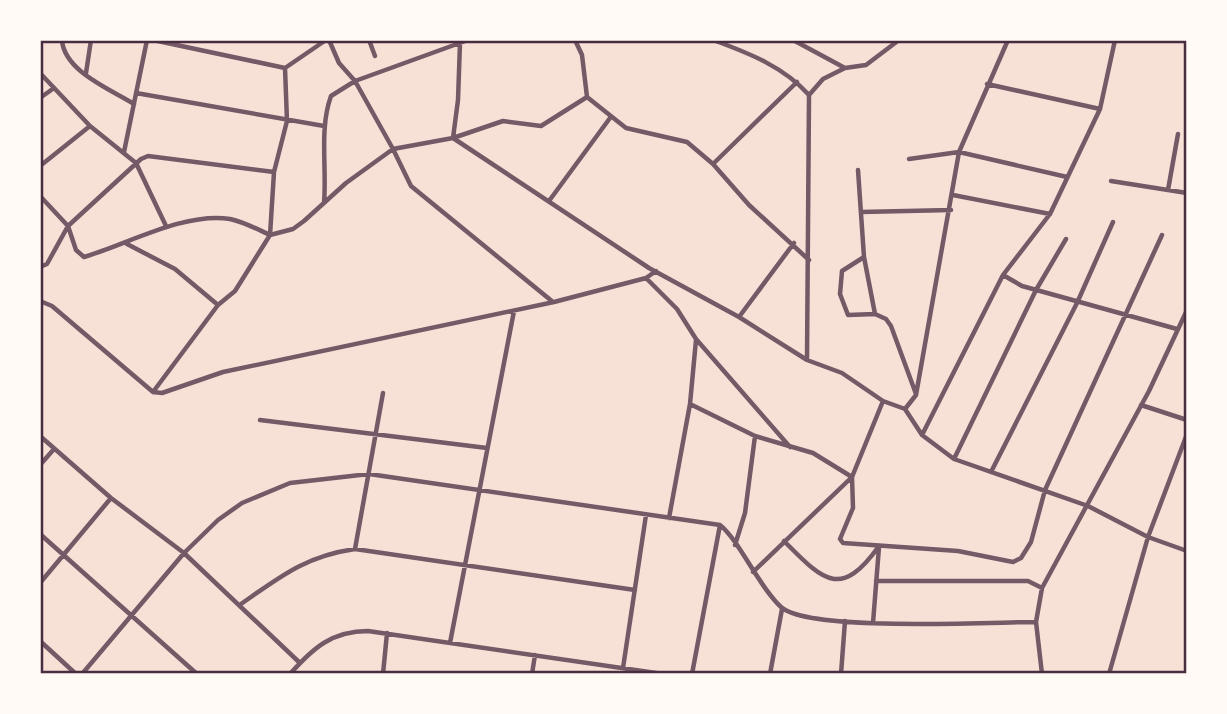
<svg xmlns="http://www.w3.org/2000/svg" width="1227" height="714" viewBox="0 0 1227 714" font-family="'IBM Plex Serif',serif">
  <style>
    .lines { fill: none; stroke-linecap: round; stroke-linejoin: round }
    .minor { stroke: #755966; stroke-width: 4.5 }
    .neatline { fill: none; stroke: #4a2c40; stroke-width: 2.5 }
  </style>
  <rect width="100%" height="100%" fill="#f7e1d7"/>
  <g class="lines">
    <path class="minor" d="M62 40C64 71 110 89 134 104
      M153 40 285 68 326 40
      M329 40 339 63 355 81 393 149 411 186 553 302
      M369 40 375 56
      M575 40 582 55 587 97 626 128 687 142 713 164 749 205 809 260
      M713 40C749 53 784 67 809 95L807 360
      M793 40 845 68
      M460 43 458 100 453 138 649 268 739 317 807 360 842 373 883 401 905 409 922 435 954 459 1088 506 1148 537 1187 551
      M40 73 90 126 136 163 166 226
      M86 73 91 40
      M987 84 1100 109
      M136 93 324 126
      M809 95 823 79 845 68 866 65 899 40
      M40 98 54 88
      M124 152 147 40
      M909 159 959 152 1067 177
      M713 164 797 82
      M40 166 90 126
      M858 170 864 257 875 314 886 319 891 326 916 394
      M1111 181 1187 193
      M1168 190 1178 134
      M953 195 1050 214
      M40 196 68 226 76 250 84 257C128 244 184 212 230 219 244 222 257 229 270 235L293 229 304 221 346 183 393 149 453 138 503 121 541 126 587 97
      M549 201 610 118
      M324 203C327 168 319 129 331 96L355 81 468 40
      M861 212 951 210
      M127 244 175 269 218 305
      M864 257 842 271 840 294 848 315 875 314
      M40 267 47 264 68 226 141 159 148 156 274 172
      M1003 275 1022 286 1177 329
      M646 278 677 309 696 339 790 447
      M40 301 52 306 153 392 162 393 223 372 554 302 646 278 656 271
      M739 317 794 243
      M153 392 218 305 235 291 270 235 274 172 287 121 285 68
      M883 401 852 477 853 508 840 539 843 543 958 551 1013 562 1021 558 1031 542 1045 490 1162 235
      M690 404 755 436 813 453 852 477 753 572
      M1141 405 1187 420
      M905 409 916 395 959 152 1008 40
      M260 420 487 448
      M922 435 1003 275 1050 214 1100 109 1115 40
      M40 436 111 498 184 553 300 663
      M954 459 1036 290 1066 239
      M40 465 54 449
      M991 472 1077 303 1113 222
      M669 518 690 404 696 340
      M40 534 197 674
      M784 541C822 579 840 601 879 546
      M735 545 745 513 755 436
      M355 549 383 393
      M876 581H1028L1042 588
      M40 583 111 498
      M241 604C281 576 306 556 355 549L635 590
      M873 623 879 547
      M40 641 76 674
      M450 643 514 311
      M623 668 646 515
      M82 674 184 553 218 520 242 503 290 483 369 474 720 525C739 540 759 587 781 607 808 632 992 622 1036 622
      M290 674C313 648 332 631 368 631L663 674
      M383 674 387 633
      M532 674 535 655
      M692 674 720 525
      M770 674 782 609
      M841 674 845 621
      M1042 674 1036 622 1042 588 1149 391 1187 310
      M1109 674 1148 537 1187 434"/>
  </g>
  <rect width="1227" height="714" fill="none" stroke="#fffaf5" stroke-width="84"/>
  <rect x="42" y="42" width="1143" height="630" class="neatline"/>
</svg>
